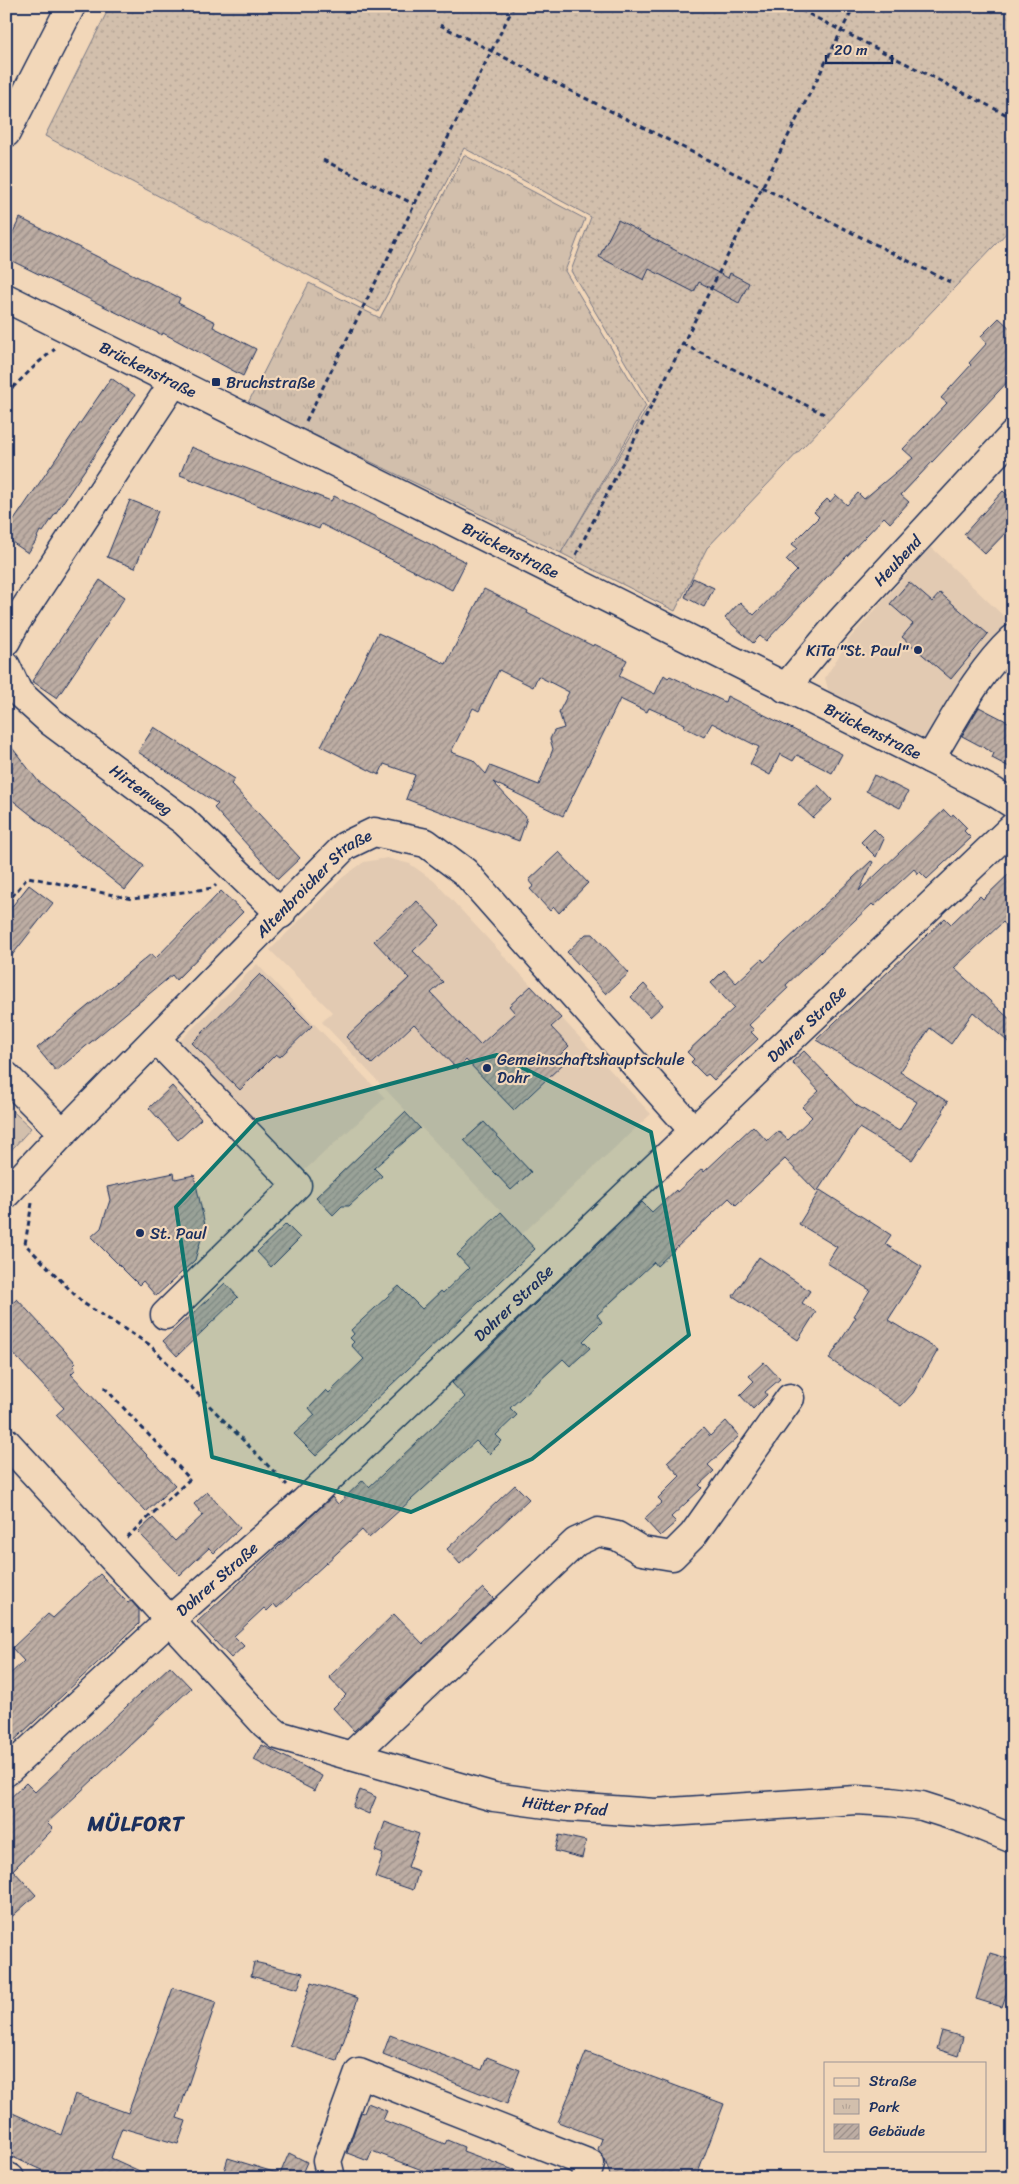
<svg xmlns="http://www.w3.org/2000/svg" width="1019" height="2184" viewBox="0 0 1019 2184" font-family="Sriracha,sans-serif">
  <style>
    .built { fill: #e2cab2 }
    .grass { fill: #d2bfac; stroke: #767785 }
    .park { fill: url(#park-tufts); stroke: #767785 }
    .garden { fill: url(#garden-dots); stroke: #767785 }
    .building { fill: url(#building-hatch); stroke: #1b2f5e; fill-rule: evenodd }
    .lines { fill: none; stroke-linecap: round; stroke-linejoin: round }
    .minor-casing { stroke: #1b2f5e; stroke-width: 31 }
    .major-casing { stroke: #1b2f5e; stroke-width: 31 }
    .path { stroke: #1b2f5e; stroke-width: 3; stroke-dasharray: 5 4; stroke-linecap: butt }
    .minor { stroke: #f2d7b9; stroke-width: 28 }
    .major { stroke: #f2d7b9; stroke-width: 28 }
    .marked { fill: #0f766e; fill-opacity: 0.2; stroke: #0f766e; stroke-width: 4; stroke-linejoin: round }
    .poi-dot { fill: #1b2f5e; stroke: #f2d7b9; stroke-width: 2 }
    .labels { text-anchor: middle; stroke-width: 4.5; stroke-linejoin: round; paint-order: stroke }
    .street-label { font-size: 16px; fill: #1b2f5e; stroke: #f2d7b9 }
    .poi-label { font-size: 16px; fill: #1b2f5e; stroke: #f2d7b9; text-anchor: start }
    .district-label { font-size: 21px; font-weight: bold; letter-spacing: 1px; fill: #1b2f5e; stroke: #f2d7b9 }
  </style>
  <defs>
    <pattern id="park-tufts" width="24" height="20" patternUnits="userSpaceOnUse" patternTransform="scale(1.25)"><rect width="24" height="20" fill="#d2bfac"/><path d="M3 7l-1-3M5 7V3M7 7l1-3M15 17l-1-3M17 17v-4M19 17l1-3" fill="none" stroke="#b4a496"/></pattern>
    <pattern id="garden-dots" width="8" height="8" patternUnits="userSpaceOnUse" patternTransform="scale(1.25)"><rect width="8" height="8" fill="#d2bfac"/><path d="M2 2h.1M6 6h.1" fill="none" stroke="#b4a496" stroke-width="1.8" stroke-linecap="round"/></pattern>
    <pattern id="building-hatch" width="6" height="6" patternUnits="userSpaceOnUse" patternTransform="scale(1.25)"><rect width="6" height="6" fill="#bdada3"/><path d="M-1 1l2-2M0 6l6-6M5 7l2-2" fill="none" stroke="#998d88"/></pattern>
  </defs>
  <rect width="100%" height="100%" fill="#f2d7b9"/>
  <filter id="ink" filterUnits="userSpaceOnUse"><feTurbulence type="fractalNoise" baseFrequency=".02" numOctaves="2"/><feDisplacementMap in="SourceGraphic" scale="10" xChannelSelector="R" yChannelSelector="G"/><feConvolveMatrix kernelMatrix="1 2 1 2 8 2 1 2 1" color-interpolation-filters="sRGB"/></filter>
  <g filter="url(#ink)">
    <path class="built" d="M931 547 1013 625V629L930 745 830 697 825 678 850 638Z
      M387 858 410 864 434 881 651 1114 522 1234 322 1022 332 1012 270 950 343 877 364 862Z
      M257 964 385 1098 297 1177 174 1047Z"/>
    <path class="grass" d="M6 1105 31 1128 6 1156Z"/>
    <path class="park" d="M464 155 585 219 565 271 646 406 561 553 248 403 309 283 380 318Z"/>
    <path class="garden" d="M110 6H1013V226L707 548 675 611 561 553 650 404 571 271 591 217 464 148 378 312 45 136Z"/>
    <path class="building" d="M20 218 180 298 178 303 215 322 213 327 256 349 243 376 163 333 162 335 6 258V246Z
      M618 220 728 278 730 273 749 283 739 303 699 282 694 292 649 269 644 280 599 257Z
      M999 318 1013 331V376L901 495 909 502 890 523 884 517 766 641 760 636 753 643 725 618 740 602 754 615 797 571 786 560 797 548 792 544 819 517 814 512 827 499 830 502 836 495 847 505 858 493 864 499 913 458 903 449 947 403 941 398 971 365 969 363 987 343 981 336Z
      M111 378 135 395 43 532 40 531 37 537 38 538 28 553 6 538V532Z
      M191 447 331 501 334 496 466 562 452 590 321 524 319 529 180 475Z
      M1003 491 1013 500V525L985 554 964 534Z
      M130 500 158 511 135 568 107 557Z
      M693 578 714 588 704 607 685 597Z
      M100 580 125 597 57 698 32 681Z
      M909 582 932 602 940 593 988 634 951 679 902 637 913 624 890 604Z
      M484 589 528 611 527 613 593 646 594 644 627 660 619 676 655 694 664 675 668 678 670 676 725 702 727 696 842 754 832 773 797 755 793 761 780 754 770 775 750 764 759 747 735 735 712 723 704 737 684 727 685 724 649 708 647 712 620 699 563 816 493 782 527 818 519 841 406 799 415 775 384 764 379 775 321 746 378 633 446 664ZM499 670 533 687 538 676 569 692 559 712 564 728 554 731 550 739 553 749 539 785 490 766 486 774 473 760 451 752 473 708 479 711Z
      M979 707 1010 723 1013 718V769L992 758 994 753 962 736Z
      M154 727 235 779 231 784 300 858 278 879 214 808 218 804 138 752Z
      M6 740 38 781 144 866 125 890 6 795Z
      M874 775 908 792 900 808 866 791Z
      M818 785 832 800 813 818 798 804Z
      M944 810 951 817 953 814 967 828 964 831 971 838 927 879 920 872 918 874 914 869 874 906 872 904 786 985 788 988 749 1025 754 1030 751 1032 758 1039 714 1080 708 1074 705 1076 691 1062 694 1059 687 1052 734 1008 711 983 724 970 736 983 762 959 764 962 871 861 873 862 859 891Z
      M874 829 884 839 876 857 861 842Z
      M559 852 588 883 559 913 554 907 550 911 530 889 534 886 529 880Z
      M1013 870V933L1003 922 954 968 1013 1022V1046L973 1012 951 1044 930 1028 900 1072 948 1102 942 1110 944 1112 912 1160 859 1128 817 1192 785 1159 736 1205 729 1198 657 1266 654 1262 597 1315 602 1322 583 1341 590 1348 570 1366 563 1359 510 1408 517 1415 496 1435 502 1441 489 1454 476 1441 369 1538 362 1530 277 1608 274 1604 267 1611 264 1608 234 1636 244 1646 231 1658 197 1622 332 1497 338 1504 363 1480 369 1487 465 1397 452 1383 642 1202 652 1212 676 1190 677 1192 702 1169 704 1172 753 1126 767 1141 778 1131 788 1140 812 1117 802 1107 819 1091 792 1062 804 1051 856 1105 899 1131 917 1102 816 1040 945 918 951 924 980 896 983 899Z
      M29 885 53 903 6 963V914Z
      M221 891 243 912 176 980 172 975 56 1071 37 1048 151 954 155 959Z
      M417 901 440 925 413 951 443 982 431 993 480 1045 515 1013 509 1006 531 986 561 1018 551 1027 569 1046 558 1057 564 1063 514 1110 466 1060 457 1069 414 1024 372 1064 346 1037 409 978 374 941Z
      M586 934H593L629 973 606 994 567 952Z
      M260 974 312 1026 280 1057 276 1054 240 1090 192 1043Z
      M644 984 663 1005 650 1017 631 997Z
      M172 1086 201 1119 178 1140 149 1108Z
      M405 1112 420 1128 374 1168 382 1176 349 1206H342L333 1215 316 1197Z
      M484 1122 531 1172 511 1190 464 1140Z
      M174 1173 175 1179 194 1175 205 1225 195 1260 156 1296 143 1281 139 1285 91 1237 101 1228 110 1200 107 1187Z
      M820 1190 891 1235 885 1244 922 1267 888 1320 938 1350 913 1393 901 1406 829 1359 856 1317 854 1316 870 1290 827 1263 837 1247 799 1224Z
      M501 1212 535 1249 316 1456 294 1434 315 1415 309 1408 326 1390 329 1393 364 1359 351 1345 354 1342 350 1338 354 1334 351 1330 399 1286 422 1309 441 1291 443 1293 469 1268 457 1255Z
      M286 1224 300 1238 271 1267 257 1252Z
      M759 1257 810 1291 802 1303 816 1312 798 1340 733 1296Z
      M225 1283 238 1297 177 1356 163 1341Z
      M17 1299 76 1363 73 1366 76 1369 71 1374 175 1485 146 1512 56 1415 64 1408 6 1346V1309Z
      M764 1362 780 1379 765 1392 767 1395 753 1409 740 1395 754 1381 749 1376Z
      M726 1421 739 1436 708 1465 714 1471 699 1485 702 1488 671 1517 676 1522 660 1536 644 1519 662 1502 658 1498 680 1476 667 1462 703 1428 710 1436Z
      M515 1485 529 1499 460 1564 447 1549Z
      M207 1492 240 1528 214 1553 209 1548 180 1575 138 1532 153 1518 175 1541 203 1515 194 1504Z
      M100 1574 128 1603 131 1601 139 1610V1624L6 1748V1678L24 1661 12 1648 48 1614 53 1618Z
      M483 1588 494 1599 354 1731 333 1708 346 1695 329 1677 394 1614 423 1644Z
      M170 1666 191 1688 47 1823 53 1829 13 1870 36 1895 6 1922V1802L26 1783 35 1792Z
      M262 1745 322 1776 315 1791 254 1760Z
      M360 1790 376 1797 369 1814 353 1807Z
      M385 1822 419 1834 408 1867 419 1871 413 1890 375 1877 383 1854 375 1851Z
      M559 1835 586 1841 582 1858 555 1851Z
      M990 1953 1013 1960V1974L1002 2007 976 1999Z
      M254 1962 303 1973 298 1989 251 1976Z
      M311 1983 358 1998 337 2061 290 2045Z
      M173 1988 216 2002 177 2118 186 2121 178 2144 122 2128 111 2158 155 2178H59L6 2154V2110L61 2135 75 2094 128 2113Z
      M942 2031 963 2037 958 2056 937 2049Z
      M390 2035 482 2070 487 2057 520 2070 507 2104 383 2054Z
      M586 2052 724 2104 696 2178H611L605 2160 598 2149 602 2139 558 2122Z
      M368 2103 387 2111 383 2120 445 2144 447 2140 464 2147 463 2151 530 2176V2178H443L372 2151 368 2161 347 2153 361 2112 364 2113Z
      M289 2153 307 2162 300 2178H222L228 2158 280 2174Z"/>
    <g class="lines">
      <g class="minor-casing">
        <g id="minor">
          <path d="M6 133 71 6"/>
          <path id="s1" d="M6 298 930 759 994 792 1013 804"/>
          <path d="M6 641 16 622 174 382"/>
          <path id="s2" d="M6 666 18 692 50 721 184 821 281 914"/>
          <path id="s3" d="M785 688 841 621 1013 435"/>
          <path d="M930 759C955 718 977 673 1013 639"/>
          <path d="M156 1039 297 1185 165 1315"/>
          <path d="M6 1076 63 1133"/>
          <path id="s4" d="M6 1194 63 1133 345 846 374 832 426 843 465 872 693 1130"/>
          <path id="s5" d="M6 1442 265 1724 278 1735 494 1797 569 1807 655 1813 856 1800 891 1802 922 1806 966 1820 1013 1839"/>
          <path d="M351 1756 576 1542 598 1532 617 1536 642 1551 672 1556 693 1535 790 1398"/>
          <path id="s6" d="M6 1772 170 1620 304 1502 1013 827"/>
          <path d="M331 2178 327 2161 359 2073 590 2164 586 2178"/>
        </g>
      </g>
      <g class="major-casing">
        <path id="major" d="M6 2176 10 2178"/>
      </g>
      <path class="path" d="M793 6 1013 118
        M440 25 950 282
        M323 160 414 204
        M683 344 824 414
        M6 394 39 362 55 349
        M306 421 514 6
        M576 555 854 6
        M6 904 28 877 132 899 213 888 216 885
        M32 1203 25 1244 83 1303 150 1345 287 1485
        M104 1387 190 1479 126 1538"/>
      <use href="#minor" class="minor"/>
      <use href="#major" class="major"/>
    </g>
  </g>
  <path class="marked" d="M497 1055 651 1132 689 1335 532 1459 411 1512 212 1457 176 1207 257 1120Z"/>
  <g class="poi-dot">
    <rect x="211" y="377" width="10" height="10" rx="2.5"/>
    <circle cx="918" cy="650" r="5"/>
    <circle cx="487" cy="1068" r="5"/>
    <circle cx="140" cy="1233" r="5"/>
  </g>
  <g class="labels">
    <g class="street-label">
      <text dy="6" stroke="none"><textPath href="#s1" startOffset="159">Brückenstraße</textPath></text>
      <text dy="6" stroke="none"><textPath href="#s1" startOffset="564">Brückenstraße</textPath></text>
      <text dy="6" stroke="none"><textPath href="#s3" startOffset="170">Heubend</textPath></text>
      <text dy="6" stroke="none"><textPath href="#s1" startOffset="969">Brückenstraße</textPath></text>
      <text dy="6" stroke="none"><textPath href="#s2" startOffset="186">Hirtenweg</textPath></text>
      <text dy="6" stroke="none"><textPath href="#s4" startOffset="438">Altenbroicher Straße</textPath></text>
      <text dy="6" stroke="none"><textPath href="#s6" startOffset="1096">Dohrer Straße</textPath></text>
      <text dy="6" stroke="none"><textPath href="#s6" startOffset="691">Dohrer Straße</textPath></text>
      <text dy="6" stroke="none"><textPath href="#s6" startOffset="286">Dohrer Straße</textPath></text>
      <text dy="6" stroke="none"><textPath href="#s5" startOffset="696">Hütter Pfad</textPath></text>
    </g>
    <g class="poi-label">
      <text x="226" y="388">Bruchstraße</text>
      <text x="908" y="656" text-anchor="end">KiTa "St. Paul"</text>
      <text x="497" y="1065">Gemeinschaftshauptschule<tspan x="497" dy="18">Dohr</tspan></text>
      <text x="150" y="1239">St. Paul</text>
    </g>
    <g class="district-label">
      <text x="136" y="1831">MÜLFORT</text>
    </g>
  </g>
  <rect width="1019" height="2184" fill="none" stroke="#f2d7b9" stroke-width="25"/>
  <rect x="12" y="12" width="994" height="2159" fill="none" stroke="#1b2f5e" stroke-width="2" filter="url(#ink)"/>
  <rect x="824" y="2062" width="162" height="90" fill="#f2d7b9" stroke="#9c9495"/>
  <rect x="834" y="2078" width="25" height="8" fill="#f2d7b9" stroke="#9c9495"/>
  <text x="869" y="2086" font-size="15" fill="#1b2f5e">Straße</text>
  <rect x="834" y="2099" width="25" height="15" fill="url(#park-tufts)" stroke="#9c9495"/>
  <text x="869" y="2112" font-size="15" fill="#1b2f5e">Park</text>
  <rect x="834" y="2124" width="25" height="15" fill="url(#building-hatch)" stroke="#9c9495"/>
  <text x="869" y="2136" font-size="15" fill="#1b2f5e">Gebäude</text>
  <path d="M826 55v8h66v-8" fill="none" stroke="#1b2f5e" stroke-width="2.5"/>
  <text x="834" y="55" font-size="15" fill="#1b2f5e" stroke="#f2d7b9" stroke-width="4" paint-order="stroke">20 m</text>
</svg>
